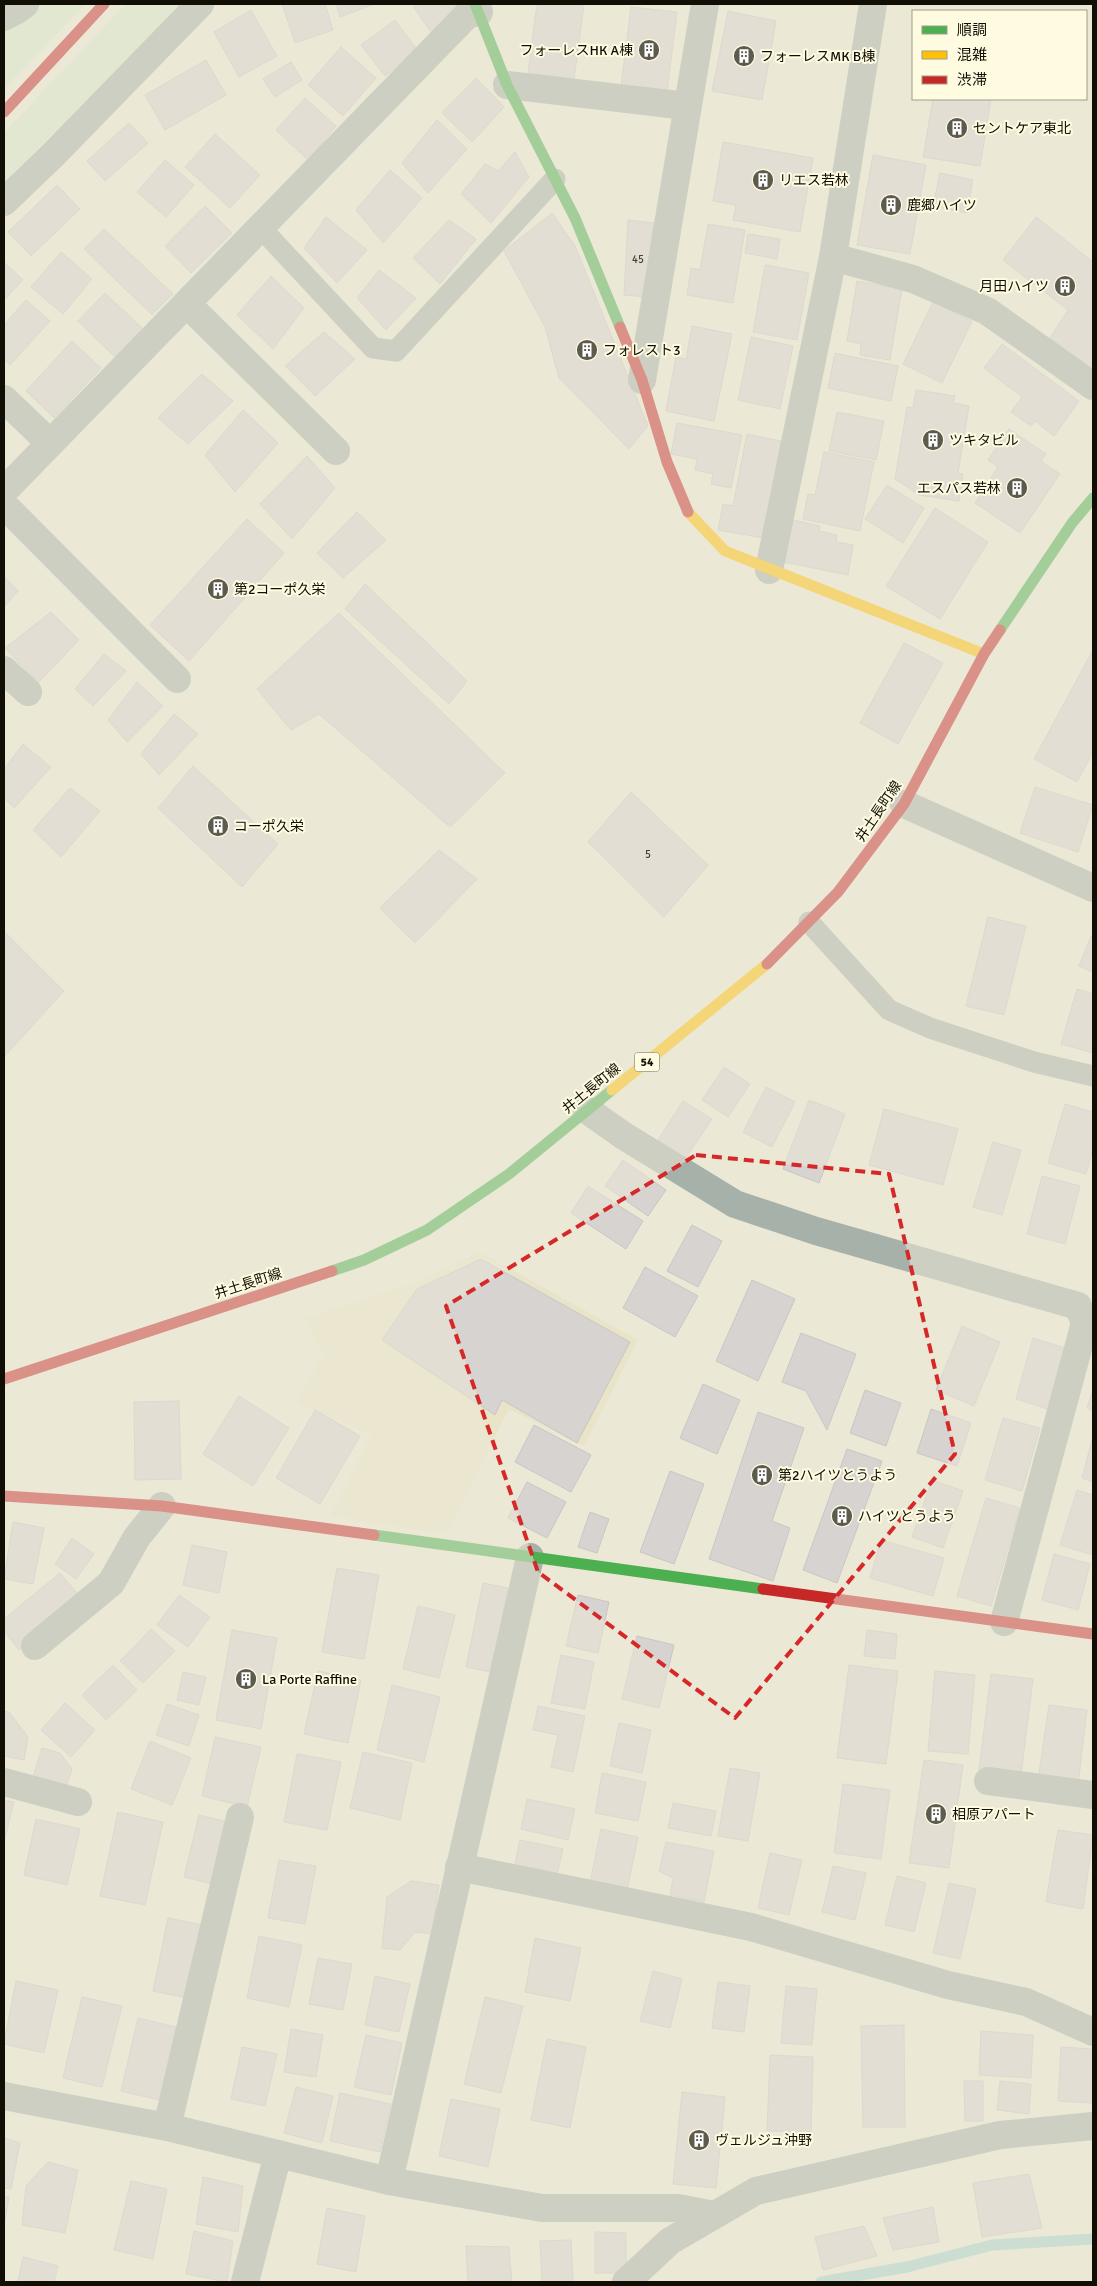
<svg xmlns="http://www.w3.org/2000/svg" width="1097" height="2286" viewBox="0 0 1097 2286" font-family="Signika,'Noto Sans JP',sans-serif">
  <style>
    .built { fill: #e9e4c7 }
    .green { fill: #d4e7ca }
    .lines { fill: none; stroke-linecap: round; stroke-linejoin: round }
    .stream { stroke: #a6d1ce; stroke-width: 11 }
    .building { fill: #d7d3d1; stroke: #c9c6c4 }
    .lane { stroke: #a6b1a9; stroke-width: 21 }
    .street { stroke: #a6b1a9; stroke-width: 28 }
    .fast { stroke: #4caf50; stroke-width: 11 }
    .slow { stroke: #ffc107; stroke-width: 11 }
    .jam { stroke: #c62828; stroke-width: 11 }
    .marked { fill: none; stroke: #d62828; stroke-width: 4; stroke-dasharray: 10 6; stroke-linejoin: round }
    .labels { text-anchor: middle; stroke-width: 4; stroke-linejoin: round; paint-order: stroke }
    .number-label { font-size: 11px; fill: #424038 }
    .shield { fill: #fffbe1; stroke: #585647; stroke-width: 1 }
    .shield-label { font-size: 12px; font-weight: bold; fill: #110f05 }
    .poi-label { font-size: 14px; fill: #110f05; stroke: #fffbe1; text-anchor: start }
    .street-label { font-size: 14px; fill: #110f05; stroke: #fffbe1 }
  </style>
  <rect width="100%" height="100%" fill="#ebe8d6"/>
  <path class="built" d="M480 1252 638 1340 584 1446 509 1409 446 1534 331 1516 371 1435 297 1402 324 1353 304 1319 412 1284Z"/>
  <path class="green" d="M4 4H85L4 89Z
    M126 4H188L4 185V133Z"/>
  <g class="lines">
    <path class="stream" d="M821 2282 907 2267 992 2245 1093 2239"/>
  </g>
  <path class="building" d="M282 4H325L333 30 295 43Z
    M336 4H374L340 17Z
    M416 4H460L463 9 430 31 413 6Z
    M537 4H584L574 79 528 73Z
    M631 7 677 12 667 92 621 87Z
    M251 10 277 56 239 77 214 32Z
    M728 11 776 21 762 100 712 91Z
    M395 20 418 51 385 76 361 45Z
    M341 47 376 78 343 116 308 85Z
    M206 60 226 95 165 130 145 95Z
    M291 62 302 80 275 97 263 79Z
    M476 78 504 107 472 142 442 113Z
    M305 98 336 126 308 160 276 130Z
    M933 99H991L980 166 923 157Z
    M437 120 467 149 428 193 402 163Z
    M129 123 148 143 105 181 87 161Z
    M215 134 260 175 230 208 185 167Z
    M723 142 813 158 800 232 733 220 736 205 713 201Z
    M515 152 529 177 491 223 461 194 485 164 498 171Z
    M873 155 926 165 910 254 857 245Z
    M165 160 194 185 166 217 137 192Z
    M390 170 422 198 383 243 356 210Z
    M940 173 973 180 967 213 933 206Z
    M57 185 80 209 31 256 8 232Z
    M205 206 232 233 191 273 165 246Z
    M552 213 575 246 648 426 629 449 559 378 545 327 504 251Z
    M326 217 367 250 337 283 304 248Z
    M1036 217 1093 262V373L1048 341 1068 310 1003 260Z
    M449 220 476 239 440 284 413 258Z
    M628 220 654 223 647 297 624 295Z
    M708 224 745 230 733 303 687 295 691 268 700 270Z
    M104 229 173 294 152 315 84 249Z
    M748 234 780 239 777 259 745 253Z
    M61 252 92 279 63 314 31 287Z
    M4 262 23 280 4 300Z
    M765 265 809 273 797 340 753 332Z
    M379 270 416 298 386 330 357 298Z
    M271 276 304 308 273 349 237 315Z
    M857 281 902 289 890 360 860 355 861 344 847 341Z
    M105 293 143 329 116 358 78 321Z
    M26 300 50 321 10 365 4 360V325Z
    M933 302 972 321 942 383 903 364Z
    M692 326 732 334 714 421 666 411 676 357 686 359Z
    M324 332 355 359 315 396 285 366Z
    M751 337 793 346 780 409 738 400Z
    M72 341 101 368 54 418 26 391Z
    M1002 344 1079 401 1054 436 1035 421 1031 426 1011 412 1022 397 984 368Z
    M835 353 898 366 891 401 828 388Z
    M202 374 233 401 188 444 158 418Z
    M916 390 955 396 953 403 969 406 958 473 963 474 959 501 919 495 895 479 907 407 913 408Z
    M243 410 278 443 235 492 205 455Z
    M837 412 884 421 876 460 829 451Z
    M677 423 742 435 731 488 711 484 713 474 695 470 697 459 671 454Z
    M1009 429 1046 454 1041 461 1060 474 1020 533 975 503 998 467 988 460Z
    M747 434 781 441 764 538 718 530 723 504 733 506Z
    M824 452 874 462 860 531 803 519 808 494 815 495Z
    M307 456 335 488 292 539 260 504Z
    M887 485 924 508 903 543 865 519Z
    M935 508 988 542 940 619 886 586Z
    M357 512 386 540 343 578 317 553Z
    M247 519 284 553 189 661 150 625Z
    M793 520 820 526 819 531 837 535 836 542 853 545 848 575 784 562Z
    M4 576 18 591 4 607Z
    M365 584 467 681 449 704 345 609Z
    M51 612 79 640 38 683 5 648Z
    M339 613 505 773 450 827 319 714 291 730 257 689Z
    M904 643 943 663 898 744 860 723Z
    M1093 650V752L1077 782 1034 759Z
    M104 654 126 671 93 706 75 689Z
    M137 682 163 706 127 742 108 720Z
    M174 714 198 734 159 775 141 754Z
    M23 744 51 767 14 808 4 798V769Z
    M193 766 278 844 242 887 158 808Z
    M1035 787 1093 805 1078 852 1020 833Z
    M70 788 100 811 61 857 33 830Z
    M631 792 708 865 664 917 588 842Z
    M439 850 477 879 415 943 380 908Z
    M988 917 1026 926 1004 1015 966 1006Z
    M4 931 64 991 4 1057Z
    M1091 936 1093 937V972L1079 966Z
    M1077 989 1093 994V1053L1061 1044Z
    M724 1067 750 1084 728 1117 702 1100Z
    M766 1087 795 1102 772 1147 743 1132Z
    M809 1100 845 1114 819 1183 783 1169Z
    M683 1101 712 1119 686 1158 658 1140Z
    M1065 1104 1093 1112V1149L1086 1174 1048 1163Z
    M884 1109 958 1129 943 1185 869 1165Z
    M993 1142 1021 1150 1002 1215 973 1207Z
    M623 1160 666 1190 648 1216 605 1186Z
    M1042 1176 1080 1186 1065 1244 1027 1234Z
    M588 1186 643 1221 626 1249 571 1213Z
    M692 1225 722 1241 698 1287 667 1271Z
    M481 1259 630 1342 577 1443 502 1400 495 1415 382 1340 417 1289Z
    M645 1267 698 1296 675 1337 623 1308Z
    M752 1280 795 1299 758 1381 716 1361Z
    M962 1326 1000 1342 974 1406 936 1390Z
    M801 1333 856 1354 827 1430 806 1391 782 1382Z
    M1033 1338 1066 1348 1048 1409 1016 1399Z
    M703 1384 740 1400 717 1454 680 1438Z
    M865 1390 901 1403 886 1446 850 1433Z
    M1093 1390V1411L1087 1408Z
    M239 1396 289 1428 253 1486 203 1454Z
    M179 1401 181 1479 135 1480 134 1402Z
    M931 1409 971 1423 957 1466 917 1453Z
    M315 1410 360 1436 320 1504 276 1478Z
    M758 1412 804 1428 772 1521 790 1528 773 1581 709 1559Z
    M1003 1418 1040 1428 1022 1491 985 1480Z
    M534 1425 591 1455 571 1492 515 1462Z
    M1093 1436V1482L1082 1478Z
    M847 1449 882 1461 837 1583 803 1570Z
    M670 1471 704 1484 674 1564 640 1552Z
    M932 1480 963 1491 943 1548 912 1537Z
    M527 1482 566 1502 547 1538 508 1518Z
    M1077 1490 1093 1495V1555L1060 1545Z
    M986 1498 1020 1508 991 1606 957 1596Z
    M590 1512 609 1519 597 1553 578 1547Z
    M13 1522 44 1528 33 1584 4 1579Z
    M72 1538 94 1554 76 1579 55 1564Z
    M881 1540 944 1558 933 1596 870 1578Z
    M192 1545 227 1552 219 1593 183 1585Z
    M1054 1554 1090 1564 1078 1610 1042 1600Z
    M337 1568 379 1575 364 1659 322 1652Z
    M60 1573 82 1599 19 1650 4 1631V1619Z
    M483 1583 508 1588 491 1672 466 1667Z
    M179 1595 210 1617 188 1647 157 1625Z
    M578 1595 609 1602 598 1653 566 1646Z
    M418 1606 455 1615 439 1678 403 1669Z
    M151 1629 175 1651 143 1683 120 1661Z
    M232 1630 277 1638 261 1729 216 1720Z
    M867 1630 897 1634 895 1659 864 1656Z
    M637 1636 674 1645 659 1708 622 1699Z
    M561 1655 594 1662 585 1709 551 1703Z
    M113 1665 137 1690 106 1720 82 1695Z
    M849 1665 898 1671 886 1764 837 1758Z
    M318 1671 361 1680 348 1743 304 1734Z
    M935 1671 975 1675 968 1754 928 1751Z
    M183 1672 206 1677 199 1705 177 1700Z
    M991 1674 1033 1679 1021 1775 979 1770Z
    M392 1685 440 1697 424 1762 377 1750Z
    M65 1703 95 1730 71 1757 41 1730Z
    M167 1704 199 1715 189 1746 156 1735Z
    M1049 1705 1087 1710 1078 1785 1038 1780Z
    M538 1706 585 1716 573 1772 551 1767 558 1735 533 1730Z
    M4 1711 9 1712 28 1737 24 1760 4 1756Z
    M619 1723 651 1730 642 1773 610 1766Z
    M215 1737 261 1747 247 1807 202 1796Z
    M150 1741 191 1758 172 1805 131 1789Z
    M42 1748 60 1753 72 1769 65 1791 32 1780Z
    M363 1752 412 1763 400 1820 350 1808Z
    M297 1754 341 1762 327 1830 284 1822Z
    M924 1760 963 1765 949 1868 909 1863Z
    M730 1768 760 1773 748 1841 718 1836Z
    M602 1773 646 1782 638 1821 595 1813Z
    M843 1784 890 1790 881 1859 834 1853Z
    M527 1799 575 1809 568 1840 521 1829Z
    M4 1800 14 1802 4 1842Z
    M673 1803 716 1811 711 1836 668 1828Z
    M118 1812 163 1822 145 1905 100 1896Z
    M199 1815 227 1822 212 1884 184 1877Z
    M36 1819 80 1829 67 1885 24 1875Z
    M601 1829 638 1837 627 1890 590 1883Z
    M1058 1830 1093 1835 1083 1909 1046 1902Z
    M520 1840 563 1849 556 1878 514 1869Z
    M666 1842 714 1851 704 1902 670 1895 673 1878 659 1871Z
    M770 1853 802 1860 789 1915 758 1908Z
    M279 1860 316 1866 305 1924 268 1918Z
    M833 1866 866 1873 855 1920 822 1912Z
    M897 1876 926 1883 914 1932 885 1925Z
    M411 1881 439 1885 432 1934 415 1932 400 1950 382 1948 387 1897Z
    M949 1883 976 1889 960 1959 933 1953Z
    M168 1918 202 1925 187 1998 153 1991Z
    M259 1936 302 1945 289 2007 247 1998Z
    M535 1938 581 1948 570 2001 525 1992Z
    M318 1958 352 1964 343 2010 309 2004Z
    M653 1971 682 1979 670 2028 640 2021Z
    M375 1976 410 1984 399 2032 365 2025Z
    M16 1981 58 1990 44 2053 4 2044Z
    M718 1982 750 1986 744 2032 712 2028Z
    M786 1986 817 1989 812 2045 781 2043Z
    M82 1997 122 2006 102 2087 63 2078Z
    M485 1997 523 2006 501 2093 464 2084Z
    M138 2018 176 2027 159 2100 121 2091Z
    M904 2025 905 2127H863L861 2026Z
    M291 2029 323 2035 316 2077 284 2072Z
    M981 2031 1033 2035 1031 2078 979 2075Z
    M366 2035 402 2043 391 2095 354 2087Z
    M547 2039 586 2047 570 2128 531 2120Z
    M242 2047 277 2054 265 2106 231 2099Z
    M1061 2047 1093 2049V2103L1058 2101Z
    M770 2055 813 2057 811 2132 767 2131Z
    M964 2081H983V2121H965Z
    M1000 2081 1031 2084 1029 2114 997 2110Z
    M296 2087 333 2096 322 2143 284 2133Z
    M682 2092 725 2097 716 2188 673 2184Z
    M340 2093 391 2104 380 2152 330 2141Z
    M451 2099 500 2109 488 2167 439 2156Z
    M4 2138 20 2143 11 2189 4 2188Z
    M48 2162 78 2170 65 2233 22 2225 26 2186Z
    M1029 2174 1042 2228 982 2237 973 2183Z
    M203 2177 243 2186 238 2232 196 2224Z
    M131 2181 167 2189 153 2259 114 2250Z
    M4 2196 9 2197 4 2226Z
    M933 2207 939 2242 893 2250 883 2218Z
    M327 2208 365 2216 356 2272 317 2264Z
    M864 2226 877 2256 823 2270 815 2237Z
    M194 2231 233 2241 227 2282 186 2274Z
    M595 2232 626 2233V2273H595Z
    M571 2240 573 2282H542L540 2241Z
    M466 2246 509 2247 512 2282H468Z
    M23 2257 58 2266 54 2282H18Z"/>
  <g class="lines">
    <path class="lane" d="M259 226 373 348 396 351 555 179
      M809 922 889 1010 930 1028 1034 1062 1093 1076"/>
    <path class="street" d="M4 17 17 10 25 4
      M507 85 687 106
      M4 202 53 155 200 4
      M833 257 913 279 987 311 1093 386
      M187 304 336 451
      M642 380 705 4
      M4 399 50 443
      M4 491 467 15 479 12
      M4 505 177 679
      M769 570 833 257 873 4
      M4 670 28 692
      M904 804 1093 888
      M587 1110 624 1136 735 1204 816 1231 1078 1306 1085 1323 1004 1622
      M35 1646 111 1583 137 1537 162 1506
      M988 1781 1093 1795
      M4 1782 78 1802
      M459 1867 751 1927 948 1985 1026 2002 1093 2032
      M4 2096 167 2127 389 2181 542 2208H678L714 2215
      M167 2127 240 1817
      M389 2181 530 1557
      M245 2282 278 2154
      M626 2282 670 2241 756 2191 1000 2135 1093 2126"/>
    <path class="fast" d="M475 4 507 85 575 218 620 327
      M1000 630 1072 523 1093 498
      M332 1271 364 1260 427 1230 509 1174 612 1090
      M374 1535 763 1589"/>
    <path class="slow" d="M688 512 725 551 984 654
      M612 1090 767 964"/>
    <path class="jam" d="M4 112 104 4
      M620 327 642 380 667 462 688 512
      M767 964 838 892 904 804 984 654 1000 630
      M4 1379 332 1271
      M4 1496 162 1506 374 1535
      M763 1589 1093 1634"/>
  </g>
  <path d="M0 0H1097V2286H0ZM696 1155 889 1174 955 1454 735 1718 538 1572 446 1306Z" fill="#ebe8d6" fill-opacity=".55" fill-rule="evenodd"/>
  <path class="marked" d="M696 1155 889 1174 955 1454 735 1718 538 1572 446 1306Z"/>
  <defs>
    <g id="building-disc" transform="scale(1.125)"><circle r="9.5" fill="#5d5b4e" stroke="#fffbe1"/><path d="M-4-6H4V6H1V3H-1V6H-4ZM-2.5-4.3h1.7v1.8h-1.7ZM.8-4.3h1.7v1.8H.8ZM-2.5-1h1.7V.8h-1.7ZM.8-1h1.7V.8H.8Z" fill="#fff"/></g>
  </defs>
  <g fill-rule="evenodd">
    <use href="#building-disc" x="649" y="50"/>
    <use href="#building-disc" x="744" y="56"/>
    <use href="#building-disc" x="957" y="128"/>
    <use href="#building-disc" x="763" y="180"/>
    <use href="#building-disc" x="891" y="205"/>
    <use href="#building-disc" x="1065" y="286"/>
    <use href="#building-disc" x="587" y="350"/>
    <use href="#building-disc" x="933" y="440"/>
    <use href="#building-disc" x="1017" y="488"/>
    <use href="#building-disc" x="218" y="589"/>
    <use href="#building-disc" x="218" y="826"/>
    <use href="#building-disc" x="762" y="1475"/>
    <use href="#building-disc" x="842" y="1516"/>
    <use href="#building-disc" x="246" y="1679"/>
    <use href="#building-disc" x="936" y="1814"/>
    <use href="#building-disc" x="699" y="2140"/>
  </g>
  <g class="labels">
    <g class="number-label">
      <text x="638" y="263">45</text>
      <text x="648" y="858">5</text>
    </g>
    <rect class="shield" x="634.5" y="1052.5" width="25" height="19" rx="4"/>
    <g class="shield-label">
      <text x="647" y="1066">54</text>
    </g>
    <g class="poi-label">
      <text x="633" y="55" text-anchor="end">フォーレスHK A棟</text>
      <text x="760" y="61">フォーレスMK B棟</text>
      <text x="973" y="133">セントケア東北</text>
      <text x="779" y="185">リエス若林</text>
      <text x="907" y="210">鹿郷ハイツ</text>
      <text x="1049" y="291" text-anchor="end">月田ハイツ</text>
      <text x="603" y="355">フォレスト3</text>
      <text x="949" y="445">ツキタビル</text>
      <text x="1001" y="493" text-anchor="end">エスパス若林</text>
      <text x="234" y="594">第2コーポ久栄</text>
      <text x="234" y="831">コーポ久栄</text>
      <text x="778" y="1480">第2ハイツとうよう</text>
      <text x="858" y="1521">ハイツとうよう</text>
      <text x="262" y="1684">La Porte Raffine</text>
      <text x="952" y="1819">相原アパート</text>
      <text x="715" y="2145">ヴェルジュ沖野</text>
    </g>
    <g class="street-label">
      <text transform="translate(878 811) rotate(-56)" y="5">井土長町線</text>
      <text transform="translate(591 1088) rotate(-39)" y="5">井土長町線</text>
      <text transform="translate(248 1283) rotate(-18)" y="5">井土長町線</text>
    </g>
  </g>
  <rect width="1097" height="2286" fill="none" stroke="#110f05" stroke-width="10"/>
  <rect x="912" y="10" width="175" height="90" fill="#fffbe1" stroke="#a09d89"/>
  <rect x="922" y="26" width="25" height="8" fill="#4caf50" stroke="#a09d89"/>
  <text x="957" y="35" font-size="15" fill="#110f05">順調</text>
  <rect x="922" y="51" width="25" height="8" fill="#ffc107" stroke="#a09d89"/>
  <text x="957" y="60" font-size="15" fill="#110f05">混雑</text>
  <rect x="922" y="76" width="25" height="8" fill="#c62828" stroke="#a09d89"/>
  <text x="957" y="85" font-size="15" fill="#110f05">渋滞</text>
</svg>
